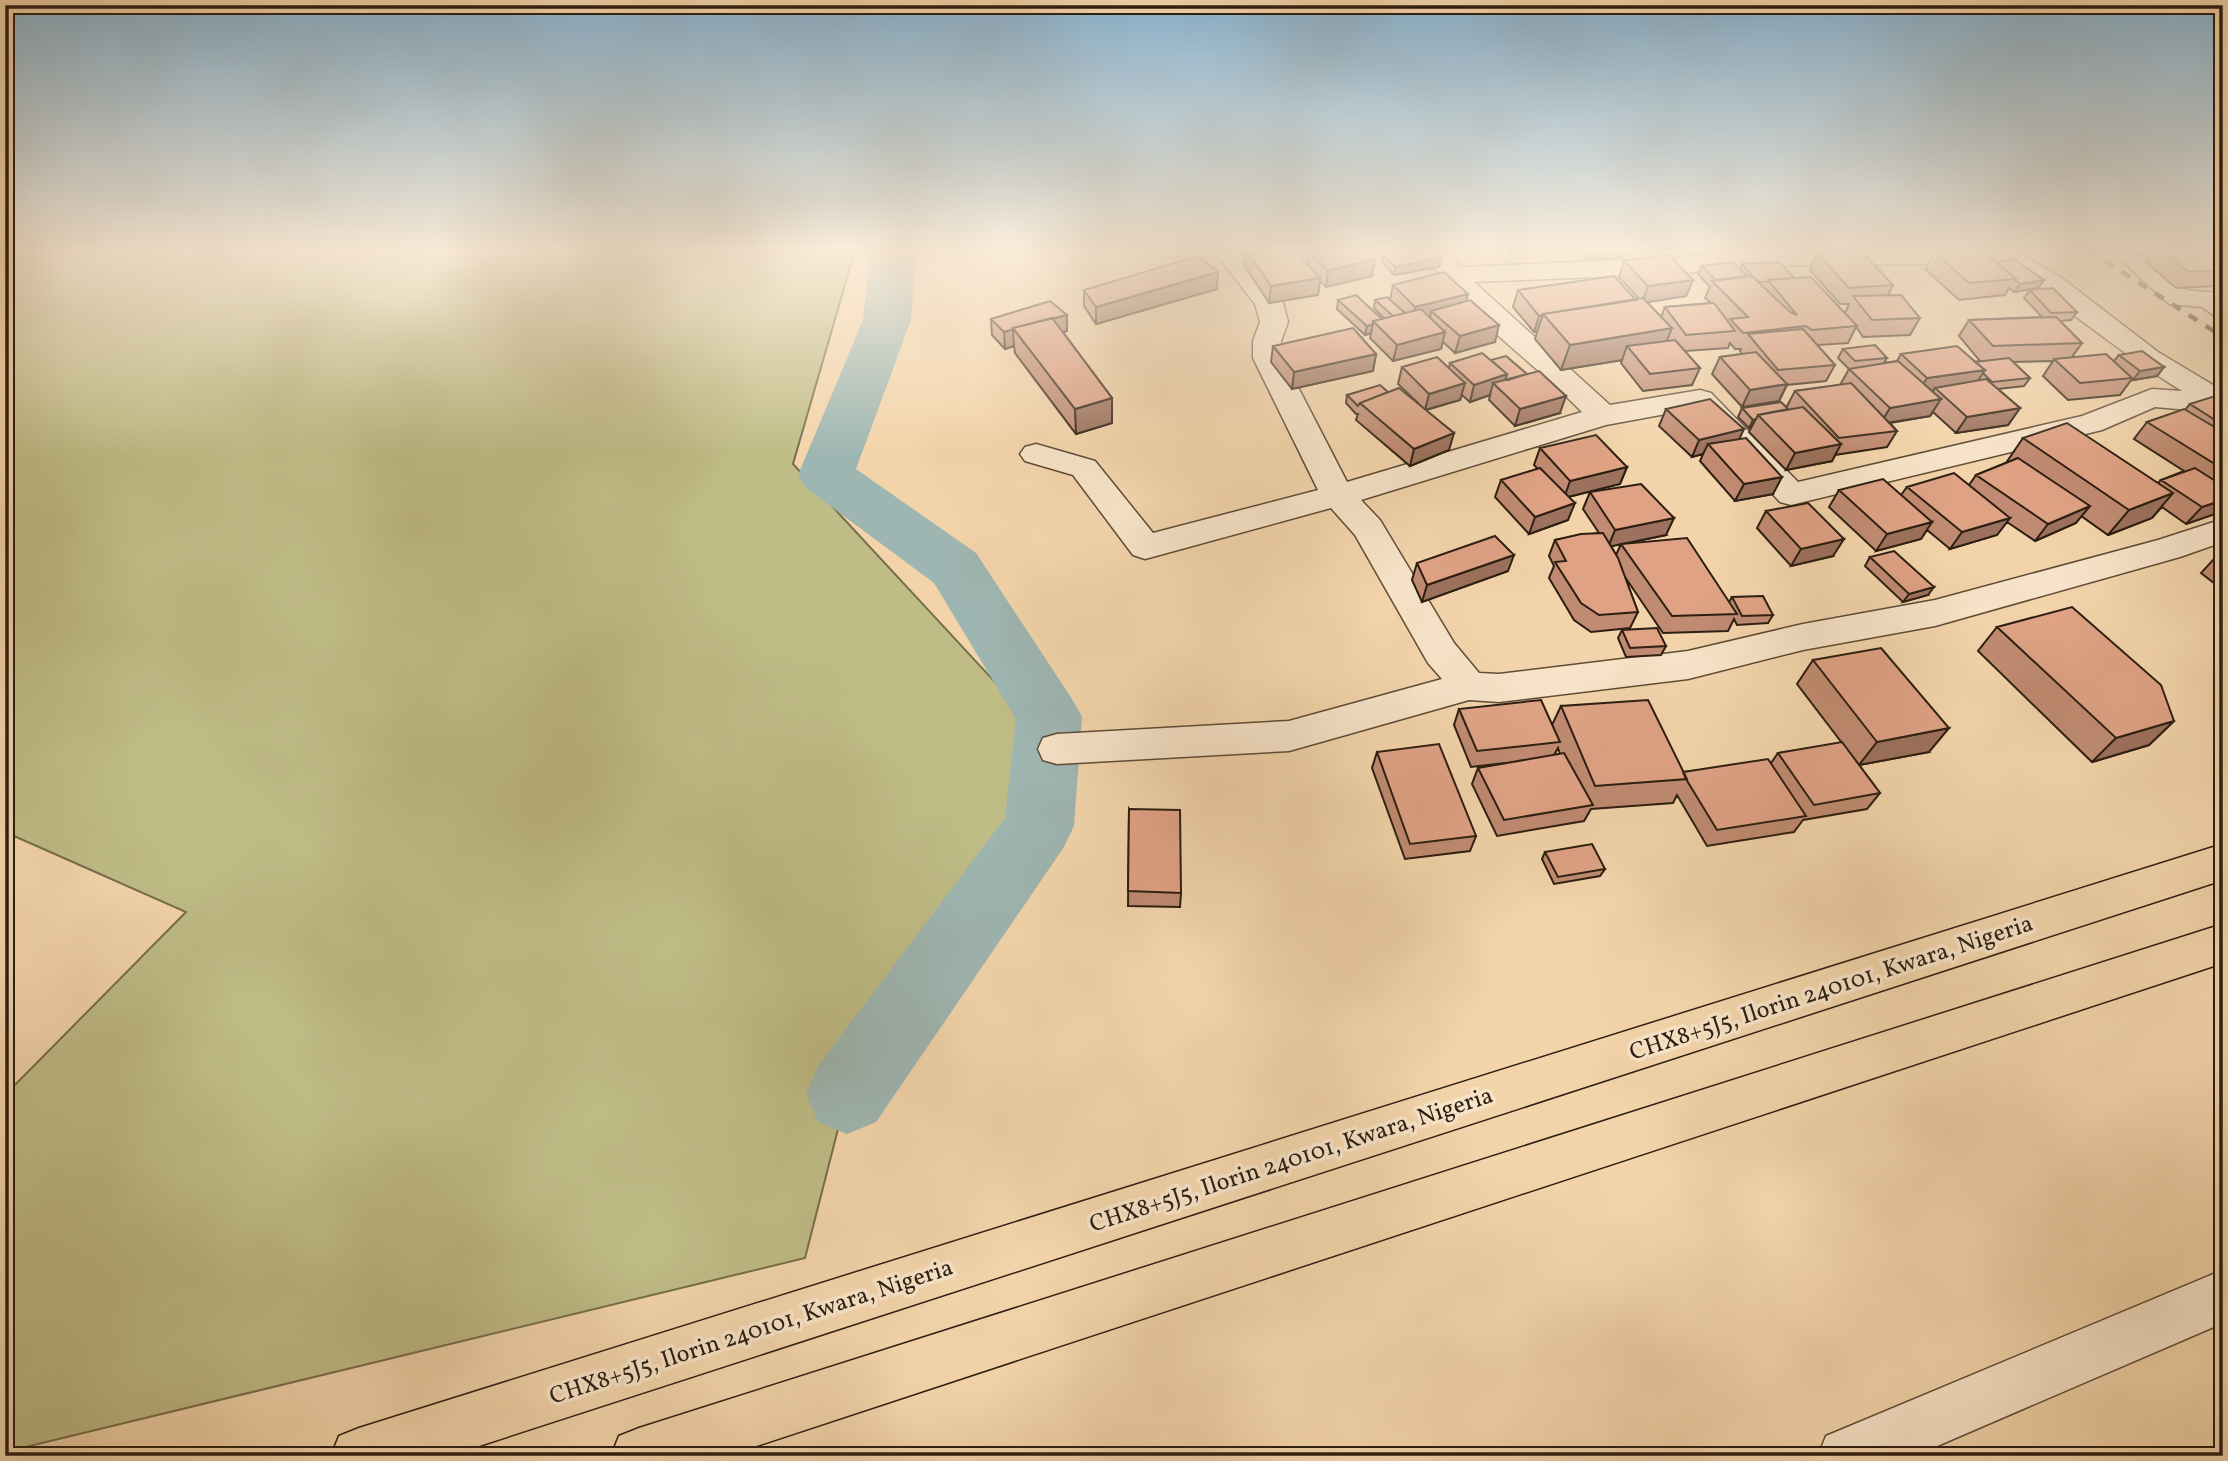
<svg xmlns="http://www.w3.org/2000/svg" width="2228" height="1461" viewBox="0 0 2228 1461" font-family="Vollkorn,serif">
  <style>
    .green { fill: #bfbc86; stroke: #766d4c; stroke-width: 2 }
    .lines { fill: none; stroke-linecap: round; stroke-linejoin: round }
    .river { fill: #9eb6b2; fill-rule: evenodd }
    .street-casing { stroke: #5e4c37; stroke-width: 3 }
    .primary-casing { stroke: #2c1e11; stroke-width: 3 }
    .street { fill: #f7e3c8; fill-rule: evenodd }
    .primary { fill: #f3d4aa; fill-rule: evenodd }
    .rail { stroke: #2c1e11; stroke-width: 4.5; stroke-dasharray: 10 10; stroke-linecap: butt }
    .wall { fill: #c08b72; stroke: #2c1e11; stroke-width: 2; fill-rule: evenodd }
    .shaded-wall { fill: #9c715d; stroke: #2c1e11; stroke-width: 2 }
    .building { fill: #dfa285; stroke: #2c1e11; stroke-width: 2 }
    .labels { text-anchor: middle; stroke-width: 7; stroke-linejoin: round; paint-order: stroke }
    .near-street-label { font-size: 24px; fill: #2c1e11; stroke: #f7e3c8 }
  </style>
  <rect width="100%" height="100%" fill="#f3d4aa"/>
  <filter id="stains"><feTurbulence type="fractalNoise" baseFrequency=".00286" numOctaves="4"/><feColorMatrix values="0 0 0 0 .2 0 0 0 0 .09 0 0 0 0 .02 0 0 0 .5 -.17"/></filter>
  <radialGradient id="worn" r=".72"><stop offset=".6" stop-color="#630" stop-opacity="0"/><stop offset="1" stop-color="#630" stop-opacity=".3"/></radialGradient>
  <path class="green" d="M5 250H855L793 464 1057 749 847 1094 805 1258 5 1452V1095L186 912 5 832Z"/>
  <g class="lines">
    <path class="river" d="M871 250H917L911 320 856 469 976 553 1072 699 1082 717 1074 826 1064 847 876 1122 847 1134 818 1122 806 1094 818 1066 1005 818 1016 719 934 583 806 488 798 475 863 320Z"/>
    <g class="street-casing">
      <path id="street" d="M1213 250H1240L1283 303 1288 322 1281 341 1283 358 1347 482 1582 412C1529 357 1462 314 1421 250H1447L1460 267 1670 258 1766 250H2014L2063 279 2158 352 2223 391V413L2155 407 2102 430 1791 505 1780 502 1693 409 1606 425 1361 500 1380 520 1454 643 1479 673 1499 674 1688 651 1803 624 1935 600 2158 540 2223 519V542L2180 557 1935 626 1803 650 1688 679 1499 702 1469 700 1289 751 1057 764 1043 760 1038 749 1043 738 1057 734 1289 721 1442 679 1428 663 1355 535 1331 508 1145 559 1133 555 1073 475 1025 461 1020 454 1025 447 1036 444 1095 461 1153 533 1318 490 1253 358V341L1260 322 1255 304ZM1999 263C2062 302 2118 352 2182 391L2152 389 2082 416 1798 482 1711 393 1700 390 1610 405 1474 282 1670 274 1766 266Z
        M2110 250H2139L2186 290 2219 293 2223 296V317L2213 315 2202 307 2169 304Z
        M2223 1270V1323L1914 1456H1818L1826 1436Z"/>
    </g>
    <g class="primary-casing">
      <path id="primary" d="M2223 844V880L448 1456H331L339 1436 359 1428Z
        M2223 924V963L726 1456H611L619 1436 639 1428Z"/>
    </g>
    <use href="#street" class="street"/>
    <use href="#primary" class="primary"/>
    <path class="rail" d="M2088 250 2223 337"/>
  </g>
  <path class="wall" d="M1245 250H1365L1375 259 1372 276 1326 287 1320 281 1318 295 1269 303 1244 265Z
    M1577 250H1634L1632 255 1588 261Z
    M1675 250H1702L1677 253Z
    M2133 250H2223V285L2220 283 2217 286 2176 288 2146 262 2148 259H2144Z
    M1934 252 1996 262 2044 280 2038 288 2014 292 2009 288 2005 295 1959 300 1925 269Z
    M1817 253 1893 285 1888 295 1920 318 1910 335 1863 337 1856 327 1848 343 1817 345 1835 365 1826 381 1787 385 1779 401 1742 407 1712 374 1720 357 1742 354 1740 351 1741 349H1735L1730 343 1728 348 1684 351 1700 368 1692 385 1643 391 1621 363 1622 360 1561 370 1535 339 1537 332H1534L1513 307 1518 290 1639 299 1619 277 1624 261 1693 280 1686 296 1646 302 1661 317 1665 307 1711 303 1705 298 1710 287 1698 274 1702 266 1740 269 1742 264 1794 278 1845 313 1849 304H1840L1810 270Z
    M1383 254 1441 258 1439 267 1394 275 1382 262Z
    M1393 285 1466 301 1495 342 1455 353 1443 342 1441 349 1393 361 1370 338 1371 333 1365 335 1337 309 1338 300 1382 319 1384 318 1374 308 1375 300H1390Z
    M1217 289 1096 324 1084 306V290Z
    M2030 290 2077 312 2071 320 2060 321 2082 343 2072 357 2114 361 2119 355 2164 367 2157 376 2133 380 2132 379 2120 395 2068 400 2043 376 2053 361 2013 362 2030 378 2024 386 1998 389 2020 408 2008 425 1956 433 1933 412 1930 416 1890 423 1897 431 1887 447 1835 455 1832 461 1786 470 1749 432 1751 428H1749L1738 417 1742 408H1786L1795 391 1840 385 1849 369 1838 358 1843 349 1887 358 1884 363 1897 361 1901 354 1975 362 1980 361 1959 336 1969 320 2042 317 2024 298Z
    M1067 315V331L1063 332 1112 398V423L1076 434 1015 353 1014 346 1005 349 992 335 991 319Z
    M1273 346 1376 354 1373 371 1292 389 1271 362Z
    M1491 360 1560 413 1515 426 1489 400 1490 395 1470 402 1462 395 1460 400 1426 410 1449 450 1410 466 1356 420 1358 414H1356L1346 403 1347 395 1388 392 1419 404 1398 384 1402 367 1449 368 1450 363Z
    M2223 401V510L2221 512 2186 524 2162 507 2152 518 2108 535 2081 516 2076 523 2035 541 2007 522 1997 535 1950 549 1927 530 1921 539 1876 551 1829 507 1839 490 1901 495 1907 487 1969 485 1976 475 2006 463 2023 438 2158 483 2161 480 2184 471 2134 439 2147 422 2185 410 2190 404Z
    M1666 409 1740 439 1773 494 1735 501 1700 461 1703 454 1692 457 1659 426Z
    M1540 448 1627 467 1620 484 1568 497V520L1529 534 1495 497 1501 480 1538 469 1534 465Z
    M1590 492 1666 535 1622 544 1729 602 1732 597 1773 615 1768 623 1737 625 1734 619 1728 631 1663 633 1625 577 1638 612 1630 628 1591 632 1574 620 1549 578 1554 566 1549 556 1555 540 1599 533 1583 509ZM1621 544 1616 555 1611 546Z
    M1766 511 1833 556 1791 566 1757 528Z
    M2223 549V590L2201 573Z
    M1870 557 1928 595 1903 602 1865 566Z
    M1417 563 1508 571 1422 602 1412 580Z
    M1997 627 2174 721 2149 745 2092 762 1978 651Z
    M1622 630 1666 646 1661 655 1626 657 1618 638Z
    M1813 660 1929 752 1859 765 1880 793 1867 809 1803 820 1794 832 1707 846 1677 795 1673 803 1591 809 1584 821 1497 836 1472 784 1478 768 1505 763 1471 767 1454 725 1459 709 1552 725 1561 706 1683 772 1771 763 1778 753 1842 743 1797 684ZM1558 748 1560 754 1554 755Z
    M1377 752 1476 836 1470 851 1405 859 1372 768Z
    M1129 809 1181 893 1180 907 1128 906Z
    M1545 852 1605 869 1600 876 1554 884 1542 859Z"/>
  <path class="shaded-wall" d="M1309 250H1349L1310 253 1308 266H1307Z
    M1511 250H1536L1510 254Z
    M1592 250H1634L1632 255 1588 261Z
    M1441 258 1439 267 1394 275 1395 267Z
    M1375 259 1372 276 1326 287 1328 271Z
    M1218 272 1217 289 1096 324V307Z
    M1320 278 1318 295 1269 303 1271 286Z
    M1693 280 1686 296 1642 303 1648 286Z
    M2044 280 2038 288 2014 292 2020 284Z
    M1468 294 1464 310 1431 311 1430 319 1412 324 1415 307Z
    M1067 315V331L1024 343 1014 329Z
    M1543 315 1537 332H1534L1539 316Z
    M1373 324 1371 333 1365 335 1367 326Z
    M1499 325 1495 342 1455 353 1460 336Z
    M1672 328 1662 353 1627 346 1622 360 1561 370 1570 345Z
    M1013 329 1014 346 1005 349 1004 332Z
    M1445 332 1441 349 1393 361 1397 345Z
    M1376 354 1373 371 1292 389 1294 372Z
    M2164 367 2157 376 2133 380 2140 371Z
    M1985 370 1974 387 1935 388 1932 393 1917 395 1927 378Z
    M1507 374 1501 391 1493 383 1490 395 1470 402 1474 385Z
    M1465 383 1460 400 1425 410 1429 394Z
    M1787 384 1779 401 1742 407 1750 390Z
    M1566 396 1560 413 1515 426 1520 409Z
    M1112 398V423L1076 434 1075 409Z
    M1941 399 1930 416 1880 424 1890 408Z
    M2020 408 2008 425 1956 433 1967 417Z
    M1756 419 1751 428H1749L1753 420Z
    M1744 429 1736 446 1708 444 1703 454 1692 457 1699 440Z
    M1454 433 1449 450 1410 466 1414 449Z
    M1841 444 1832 461 1786 470 1795 453Z
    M1627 467 1620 484 1564 498 1570 481Z
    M1782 477 1773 494 1735 501 1744 484Z
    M2173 493 2152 518 2108 535 2129 510Z
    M2223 500V510L2221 512 2186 524 2202 507Z
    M1575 503 1568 520 1529 534 1535 517Z
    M2090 506 2076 523 2035 541 2048 524Z
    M1674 518 1666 535 1608 547 1615 530Z
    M2010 518 1997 535 1950 549 1962 532Z
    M1932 522 1921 539 1876 551 1887 534Z
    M1844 539 1833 556 1791 566 1801 549Z
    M1514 555 1508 571 1422 602 1427 585Z
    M1934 587 1928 595 1903 602 1909 594Z
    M2174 721 2149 745 2092 762 2116 738Z
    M1949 728 1929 752 1859 765 1877 742Z"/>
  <path class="building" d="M1246 250H1292L1299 255 1320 278 1271 286Z
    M1323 250H1365L1375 259 1328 271 1310 253Z
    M1404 250H1433L1441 258 1395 267 1383 254Z
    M1959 250H1982L2016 279 1969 283 1934 252Z
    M2163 250H2206L2223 264V270L2188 272Z
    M2214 250H2223V258Z
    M1861 251 1893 285 1849 288 1817 253Z
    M1669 255 1693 280 1648 286 1624 261Z
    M1198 256 1218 272 1096 307 1084 290Z
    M2014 259 2044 280 2020 284 2015 280 2016 279 1996 262Z
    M1733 262 1747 276 1715 280 1702 266Z
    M1779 262 1794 278 1768 280V282H1759L1752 276 1742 264Z
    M1444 272 1468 294 1415 307 1393 285Z
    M1614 276 1636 300 1543 314 1544 315 1539 316 1518 290Z
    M1752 276 1790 312 1797 315 1768 280 1811 277 1857 326 1812 330 1806 326 1743 333 1730 319 1748 317 1712 281Z
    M2053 288 2077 312 2051 313 2030 290Z
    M1356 295 1382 319 1373 321V324L1367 326 1338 300Z
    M1901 295 1920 318 1872 320 1853 296Z
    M1387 297 1405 313 1393 316 1375 300Z
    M1643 298 1672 328 1570 345 1543 314Z
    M1470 300 1499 325 1460 336 1431 311Z
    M1050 301 1067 315 1013 328 1014 329 1004 332 991 319Z
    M1714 303 1735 331 1686 335 1665 307Z
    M1421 309 1445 332 1397 345 1373 321Z
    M2056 317 2082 343 1993 346 1969 320Z
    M1052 318 1112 398 1075 409 1013 328Z
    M1353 328 1376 354 1294 372 1273 346Z
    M1803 329 1835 365 1778 370 1748 334Z
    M1675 340 1700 368 1650 374 1627 346Z
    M1875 345 1887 358 1855 361 1843 349Z
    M1957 346 1985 370 1927 378 1901 354Z
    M2142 351 2164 367 2140 371 2119 355Z
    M1756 352 1787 384 1750 390 1720 357Z
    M1482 353 1507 374 1474 385 1450 363Z
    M2106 354 2132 378 2080 383 2054 359Z
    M1506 356 1527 374 1508 380 1506 378 1507 374 1491 360Z
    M1437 357 1465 383 1429 394 1402 367Z
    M2009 358 2030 378 1992 382 1983 373 1985 370 1975 362Z
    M1898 361 1941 399 1890 408 1849 369Z
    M1539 371 1566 396 1520 409 1493 383Z
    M1986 379 2020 408 1967 417 1935 388Z
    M1851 383 1897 431 1839 438 1795 391Z
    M1380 385 1388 392 1360 403 1358 406 1347 395Z
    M1399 388 1454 433 1414 449 1360 403Z
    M2215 396 2223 401V425L2190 404Z
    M1710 399 1744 429 1699 440 1666 409Z
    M1781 402 1788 409 1758 415 1756 419 1753 420 1742 408Z
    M1803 407 1841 444 1795 453 1758 415Z
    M2184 409 2223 432V469L2147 422Z
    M2067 423 2173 493 2129 510 2023 438Z
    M1596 435 1627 467 1570 481 1540 448Z
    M1746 438 1782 477 1744 484 1708 444Z
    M2018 458 2090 506 2048 524 1976 475Z
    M1540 468 1575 503 1535 517 1501 480Z
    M2195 468 2223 486V500L2202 507 2161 480Z
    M1954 473 2010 518 1962 532 1907 487Z
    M1883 479 1932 522 1887 534 1839 490Z
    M1641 484 1674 518 1615 530 1590 492Z
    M1808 503 1844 539 1801 549 1766 511Z
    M1603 533 1618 558 1638 612 1599 615 1581 603 1555 562 1566 561 1555 540 1581 534Z
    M1495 536 1514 555 1427 585 1417 563Z
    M1687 538 1737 614 1672 616 1621 544Z
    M1894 551 1934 587 1909 594 1870 557Z
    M1763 596 1773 615 1742 616 1732 597Z
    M2072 607 2161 685 2174 721 2116 738 1997 627Z
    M1657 628 1666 646 1630 648 1622 630Z
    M1881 648 1949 728 1877 742 1813 660Z
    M1541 700 1560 742 1477 751 1459 709Z
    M1648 700 1687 779 1595 786 1561 706Z
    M1842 742 1880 793 1814 805 1778 753Z
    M1439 744 1476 836 1410 844 1377 752Z
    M1564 753 1593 805 1504 820 1478 768Z
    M1768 759 1806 816 1717 830 1686 779 1683 772Z
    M1129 809 1180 810 1181 893 1128 891Z
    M1592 844 1605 869 1558 877 1545 852Z"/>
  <linearGradient id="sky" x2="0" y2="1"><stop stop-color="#8ab5d2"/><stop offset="0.55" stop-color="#faecd9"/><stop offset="1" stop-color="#faecd9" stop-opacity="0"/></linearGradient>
  <rect width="2228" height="454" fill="url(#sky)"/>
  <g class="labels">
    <g class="near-street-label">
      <text transform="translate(1831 987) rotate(-18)" y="8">CHX8+5J5, Ilorin 240101, Kwara, Nigeria</text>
      <text transform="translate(1291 1159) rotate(-18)" y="8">CHX8+5J5, Ilorin 240101, Kwara, Nigeria</text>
      <text transform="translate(751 1331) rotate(-18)" y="8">CHX8+5J5, Ilorin 240101, Kwara, Nigeria</text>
    </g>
  </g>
  <rect width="2228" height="1461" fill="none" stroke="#f3d4aa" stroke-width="28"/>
  <rect x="7" y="7" width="2214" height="1447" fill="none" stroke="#2c1e11" stroke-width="3.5"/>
  <rect x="14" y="14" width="2200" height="1433" fill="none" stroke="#2c1e11" stroke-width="2"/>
  <rect width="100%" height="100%" filter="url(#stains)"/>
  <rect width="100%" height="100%" fill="url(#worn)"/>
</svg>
